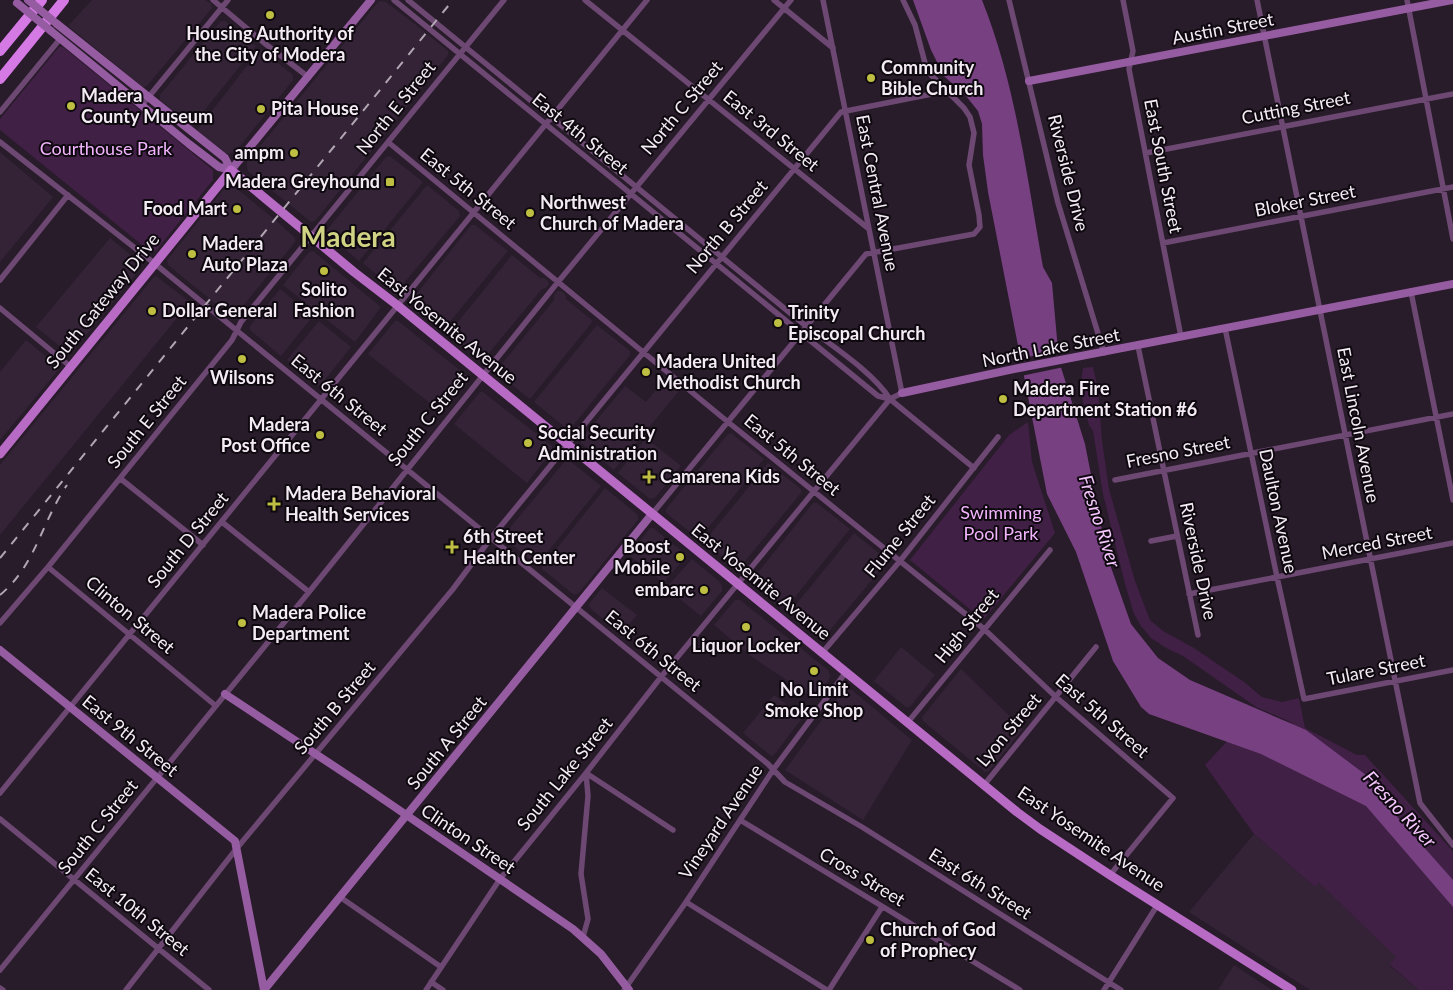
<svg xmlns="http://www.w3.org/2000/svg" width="1453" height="990" viewBox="0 0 1453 990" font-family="Lato,sans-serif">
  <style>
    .built { fill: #342337 }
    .green { fill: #402045 }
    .water { fill: #774081 }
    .pier { fill: #281b2a }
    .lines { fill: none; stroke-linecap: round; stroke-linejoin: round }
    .street { stroke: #6c4872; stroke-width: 5.5 }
    .secondary { stroke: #965ca1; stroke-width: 8 }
    .primary { stroke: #b76bc4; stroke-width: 9 }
    .highway { stroke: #d579e5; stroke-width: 10 }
    .rail { stroke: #b1a6b2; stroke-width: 2; stroke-dasharray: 9 9; stroke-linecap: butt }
    .secondary-bridge { stroke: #965ca1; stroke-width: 8 }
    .poi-dot { fill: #bebf42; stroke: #0e080f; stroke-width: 2 }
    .labels { text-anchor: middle; stroke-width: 4; stroke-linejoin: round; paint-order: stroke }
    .street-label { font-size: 18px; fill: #f4ebf5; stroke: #0e080f }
    .poi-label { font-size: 18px; font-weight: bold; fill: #f4ebf5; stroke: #0e080f; text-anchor: start }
    .park-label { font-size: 18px; fill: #f2b4fd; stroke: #0e080f }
    .water-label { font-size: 19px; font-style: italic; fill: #f5c6fd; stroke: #0e080f }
    .town-label { font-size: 28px; font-weight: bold; fill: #d0d284; stroke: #0e080f }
  </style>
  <rect width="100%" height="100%" fill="#281b2a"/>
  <path class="built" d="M92 0H205L211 4 212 8 147 86 143 87 68 26Z
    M382 1 386 2 416 25 448 51V55L315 221 311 222 248 171 247 167V162L378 2Z
    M221 21H225L256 46 192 126 160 100V95Z
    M260 49 293 75V80L236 151 229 154 226 153 197 130Z
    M0 152 53 197 0 262Z
    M390 156 423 182 359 261 328 235 327 230 386 157Z
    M427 185 459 211 460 216 399 289 395 290 363 263Z
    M231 187 236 188 280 224 295 238V242L235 316H231L168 265 167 260 224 189Z
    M471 225H475L508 251 444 329 411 301Z
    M110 238 139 262 140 269 73 351 67 352 36 327Z
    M313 251 381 307 355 342 283 285 309 252Z
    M512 255 540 278H545L548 281 549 284 546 288 542 289 484 359 481 360 449 333Z
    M156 276 190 302 0 535V465L153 278Z
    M280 289 313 316 281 356 250 330V326Z
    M557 291H561L565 294 566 299 593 321 530 399 497 373V370L554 300V295Z
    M319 321 351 347 321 385 317 386 287 360Z
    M395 321H398L467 376 468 379 441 412 368 354Z
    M597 325 630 351V355L571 428H566L534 402Z
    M26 340 60 368 0 440V372Z
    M665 379 679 391 614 470 581 443V439L625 386 646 402Z
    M480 392H483L552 446V451L527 483 454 424Z
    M731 433 764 459 699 539 666 513V509L728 434Z
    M646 438 681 466 655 498 650 499 618 473Z
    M569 460 601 486 537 565 505 539 504 535 565 461Z
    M768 463 801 489V493L741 566 735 567 704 542Z
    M605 488 638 515V520L578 594H573L541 568Z
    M813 503H817L850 529 786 608 753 582V579Z
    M650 528H653L687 555 664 583 629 555Z
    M854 533 886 559 887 562 825 636 820 637 790 612Z
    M692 559 720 582 722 586V591L701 616 666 588Z
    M602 588 637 615 621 634 590 608 589 604Z
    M735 600H740L828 670 830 675 829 680 815 699 752 657 714 625Z
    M901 647 935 675 910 707H906L874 681Z
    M961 669 1023 729 989 771 985 772 923 721 922 717Z
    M847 689 852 690 912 740 863 820 785 770 842 692Z
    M774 695 803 717 774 755 771 756 743 733Z
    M1254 834 1315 887 1319 883 1397 957 1390 966 1419 990H1310L1189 912Z
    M1234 965 1272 990H1218Z"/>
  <path class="green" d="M59 47H63L213 170V180L156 251 147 249 0 130V119Z
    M1093 367 1098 389 1102 441 1109 489 1135 581 1150 620 1163 631 1194 648 1244 682 1262 697 1282 702 1299 698 1305 728 1357 755H1365L1453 851V990H1419L1390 965 1396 957 1319 883 1315 887 1254 834 1205 765 1255 711 1295 724 1256 707 1183 656 1166 648 1151 638 1141 626 1134 614 1125 584 1103 494 1093 431 1089 425 1080 389 1083 368Z
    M1028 422 1032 462 1055 533 983 620 910 560 1009 435Z"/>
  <path class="water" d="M913 0H982C1016 85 1027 178 1043 267L1052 283 1059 361 1085 444 1107 556 1131 624 1158 658 1190 680 1306 730 1366 775 1369 785 1453 880V907L1366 806 1261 754 1149 714 1141 707 1113 661 1076 552 1047 494 988 192 983 155 982 124 978 111 966 96 944 76 931 50Z"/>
  <path class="pier" d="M1061 350 1064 367 1021 376 1018 359Z"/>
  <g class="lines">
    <path class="street" d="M213 0 263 42 307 76
      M394 0 878 396 890 399
      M408 0 806 326C832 346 873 372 890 399L974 468
      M585 0 869 229
      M774 0 833 48
      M1009 0 1058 203 1104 353
      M1123 0 1133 51 1129 69 1181 337
      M1257 0 1420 803 1453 845
      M1407 0 1453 239
      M142 105 228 0
      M0 112 60 39
      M0 142 154 263 768 764 785 782 862 827 1121 990
      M388 142 728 422 984 629 1056 697 1173 798 1110 875
      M1146 153 1453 94
      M1163 243 1453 187
      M0 280 68 195
      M1411 292 1453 500
      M0 308 71 367
      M1225 328 1277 577 1304 699 1453 670
      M1138 346 1198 635
      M121 479 203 545
      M1115 480 1453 414
      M652 514 866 254 974 234 980 227 979 215 969 165 974 133 970 117 964 108 931 75 925 63 915 25 903 0
      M222 522 309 592
      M1151 541 1177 536
      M48 567 216 706
      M1189 594 1453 543
      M0 623 48 567 232 340 241 322 504 0
      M822 653 900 561 998 437
      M908 722 1050 550
      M586 773 673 830
      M984 785 1096 647
      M0 793 647 0
      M0 819 209 990
      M740 820 1020 990
      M340 897 441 967
      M686 902 827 990
      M583 937 588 919 581 874 588 796 586 773
      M0 970 309 592 558 282 791 0
      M431 982 443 990
      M0 988 3 990
      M126 990 237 848 453 589 491 538 841 112 947 91
      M426 990 500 879 586 773 661 677 890 399 902 393 823 0
      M624 990 686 902 773 770 846 672
      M829 990 882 907
      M1104 990 1158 904"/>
    <path class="secondary" d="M57 24 225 158 231 170
      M51 31 189 144 219 167 231 170
      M1029 81 1452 0
      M231 170 371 0
      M902 393 1019 368 1453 284
      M0 650 235 841 264 990
      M225 694 361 784 573 929 601 954 629 990
      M264 990 652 514"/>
    <path class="primary" d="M0 454 231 170 354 272 397 305 1017 812 1040 829 1110 875 1292 990"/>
    <path class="highway" d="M0 51 42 0
      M0 79 64 0"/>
    <path class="rail" d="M0 558 453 0
      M0 595C36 565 41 523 67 485"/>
    <path class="secondary-bridge" d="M28 0 57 24
      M17 3 51 31"/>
  </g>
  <g class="poi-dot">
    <circle cx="270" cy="15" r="5"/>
    <circle cx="871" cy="78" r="5"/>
    <circle cx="71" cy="106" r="5"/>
    <circle cx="261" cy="109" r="5"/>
    <circle cx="294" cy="153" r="5"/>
    <rect x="385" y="177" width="10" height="10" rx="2.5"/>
    <circle cx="237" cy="209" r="5"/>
    <circle cx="530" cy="213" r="5"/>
    <circle cx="192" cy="254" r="5"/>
    <circle cx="324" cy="271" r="5"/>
    <circle cx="152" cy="311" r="5"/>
    <circle cx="778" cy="323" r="5"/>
    <circle cx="242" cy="359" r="5"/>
    <circle cx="646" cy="372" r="5"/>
    <circle cx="1003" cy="399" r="5"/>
    <circle cx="320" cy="435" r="5"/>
    <circle cx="528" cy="443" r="5"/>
    <path d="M646.5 469.5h5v5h5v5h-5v5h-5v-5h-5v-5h5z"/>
    <path d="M271.5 496.5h5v5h5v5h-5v5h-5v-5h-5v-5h5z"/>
    <path d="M449.5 539.5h5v5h5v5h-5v5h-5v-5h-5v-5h5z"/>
    <circle cx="680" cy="557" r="5"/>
    <circle cx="704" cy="590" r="5"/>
    <circle cx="242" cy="623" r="5"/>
    <circle cx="746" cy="627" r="5"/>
    <circle cx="814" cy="671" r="5"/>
    <circle cx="870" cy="940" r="5"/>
  </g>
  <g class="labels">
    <g class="street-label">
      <text transform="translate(1223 29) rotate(-11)" y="6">Austin Street</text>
      <text transform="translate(396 108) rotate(-51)" y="6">North E Street</text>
      <text transform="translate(682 108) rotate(-50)" y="6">North C Street</text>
      <text transform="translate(1296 108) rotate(-11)" y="6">Cutting Street</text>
      <text transform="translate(771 131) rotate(39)" y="6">East 3rd Street</text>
      <text transform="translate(580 134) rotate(39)" y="6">East 4th Street</text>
      <text transform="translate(1163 166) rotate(79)" y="6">East South Street</text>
      <text transform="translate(1068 173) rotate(76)" y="6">Riverside Drive</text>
      <text transform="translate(468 189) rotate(39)" y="6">East 5th Street</text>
      <text transform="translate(877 193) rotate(79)" y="6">East Central Avenue</text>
      <text transform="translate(1305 201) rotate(-11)" y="6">Bloker Street</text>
      <text transform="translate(727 227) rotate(-50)" y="6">North B Street</text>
      <text transform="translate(103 301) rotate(-51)" y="6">South Gateway Drive</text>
      <text transform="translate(447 326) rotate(39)" y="6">East Yosemite Avenue</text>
      <text transform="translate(1051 348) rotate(-11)" y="6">North Lake Street</text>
      <text transform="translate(339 395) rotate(39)" y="6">East 6th Street</text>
      <text transform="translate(428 419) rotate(-51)" y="6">South C Street</text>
      <text transform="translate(147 422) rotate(-51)" y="6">South E Street</text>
      <text transform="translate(1358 425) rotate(79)" y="6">East Lincoln Avenue</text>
      <text transform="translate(1178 452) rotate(-11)" y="6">Fresno Street</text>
      <text transform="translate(792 455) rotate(39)" y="6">East 5th Street</text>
      <text transform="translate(1278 511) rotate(78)" y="6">Daulton Avenue</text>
      <text transform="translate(900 536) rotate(-51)" y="6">Flume Street</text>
      <text transform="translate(188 540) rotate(-51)" y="6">South D Street</text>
      <text transform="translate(1377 543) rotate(-11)" y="6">Merced Street</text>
      <text transform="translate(1198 561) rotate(78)" y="6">Riverside Drive</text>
      <text transform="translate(761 582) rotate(39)" y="6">East Yosemite Avenue</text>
      <text transform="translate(130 615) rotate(40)" y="6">Clinton Street</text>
      <text transform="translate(967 626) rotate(-51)" y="6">High Street</text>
      <text transform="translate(653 651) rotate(39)" y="6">East 6th Street</text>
      <text transform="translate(1376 670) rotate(-11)" y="6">Tulare Street</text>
      <text transform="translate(335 708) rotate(-50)" y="6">South B Street</text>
      <text transform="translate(1102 716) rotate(41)" y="6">East 5th Street</text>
      <text transform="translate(1009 730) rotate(-50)" y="6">Lyon Street</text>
      <text transform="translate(130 736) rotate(39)" y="6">East 9th Street</text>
      <text transform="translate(447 743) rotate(-51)" y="6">South A Street</text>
      <text transform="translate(565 774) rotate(-51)" y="6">South Lake Street</text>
      <text transform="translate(721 822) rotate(-56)" y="6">Vineyard Avenue</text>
      <text transform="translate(98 827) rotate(-51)" y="6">South C Street</text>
      <text transform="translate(468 839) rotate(34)" y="6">Clinton Street</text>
      <text transform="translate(1091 839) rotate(34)" y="6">East Yosemite Avenue</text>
      <text transform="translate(862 877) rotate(31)" y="6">Cross Street</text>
      <text transform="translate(980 884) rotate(32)" y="6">East 6th Street</text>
      <text transform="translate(137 912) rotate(39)" y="6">East 10th Street</text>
    </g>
    <g class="poi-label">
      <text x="270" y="40" text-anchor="middle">Housing Authority of<tspan x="270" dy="21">the City of Modera</tspan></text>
      <text x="881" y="74">Community<tspan x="881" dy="21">Bible Church</tspan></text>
      <text x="81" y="102">Madera<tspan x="81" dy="21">County Museum</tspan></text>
      <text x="271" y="115">Pita House</text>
      <text x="284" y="159" text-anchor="end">ampm</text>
      <text x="380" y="188" text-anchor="end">Madera Greyhound</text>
      <text x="540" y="209">Northwest<tspan x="540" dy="21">Church of Madera</tspan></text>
      <text x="227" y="215" text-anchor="end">Food Mart</text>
      <text x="202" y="250">Madera<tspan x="202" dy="21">Auto Plaza</tspan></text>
      <text x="324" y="296" text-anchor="middle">Solito<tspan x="324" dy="21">Fashion</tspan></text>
      <text x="162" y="317">Dollar General</text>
      <text x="788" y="319">Trinity<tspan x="788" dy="21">Episcopal Church</tspan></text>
      <text x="656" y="368">Madera United<tspan x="656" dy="21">Methodist Church</tspan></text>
      <text x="242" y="384" text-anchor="middle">Wilsons</text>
      <text x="1013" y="395">Madera Fire<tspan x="1013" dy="21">Department Station #6</tspan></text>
      <text x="310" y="431" text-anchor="end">Madera<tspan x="310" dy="21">Post Office</tspan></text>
      <text x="538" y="439">Social Security<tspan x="538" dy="21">Administration</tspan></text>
      <text x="660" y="483">Camarena Kids</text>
      <text x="285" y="500">Madera Behavioral<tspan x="285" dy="21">Health Services</tspan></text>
      <text x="463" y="543">6th Street<tspan x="463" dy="21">Health Center</tspan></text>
      <text x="670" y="553" text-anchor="end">Boost<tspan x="670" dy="21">Mobile</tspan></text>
      <text x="694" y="596" text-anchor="end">embarc</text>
      <text x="252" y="619">Madera Police<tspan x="252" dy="21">Department</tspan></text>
      <text x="746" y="652" text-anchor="middle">Liquor Locker</text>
      <text x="814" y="696" text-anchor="middle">No Limit<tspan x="814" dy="21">Smoke Shop</tspan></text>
      <text x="880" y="936">Church of God<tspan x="880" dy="21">of Prophecy</tspan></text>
    </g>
    <g class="park-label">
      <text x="106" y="155">Courthouse Park</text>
      <text x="1001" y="519">Swimming<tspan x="1001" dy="21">Pool Park</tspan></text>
    </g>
    <g class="water-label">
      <text transform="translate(1100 521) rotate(72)" y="7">Fresno River</text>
      <text transform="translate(1400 809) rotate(47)" y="7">Fresno River</text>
    </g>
    <g class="town-label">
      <text x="348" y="247">Madera</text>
    </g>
  </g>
</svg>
